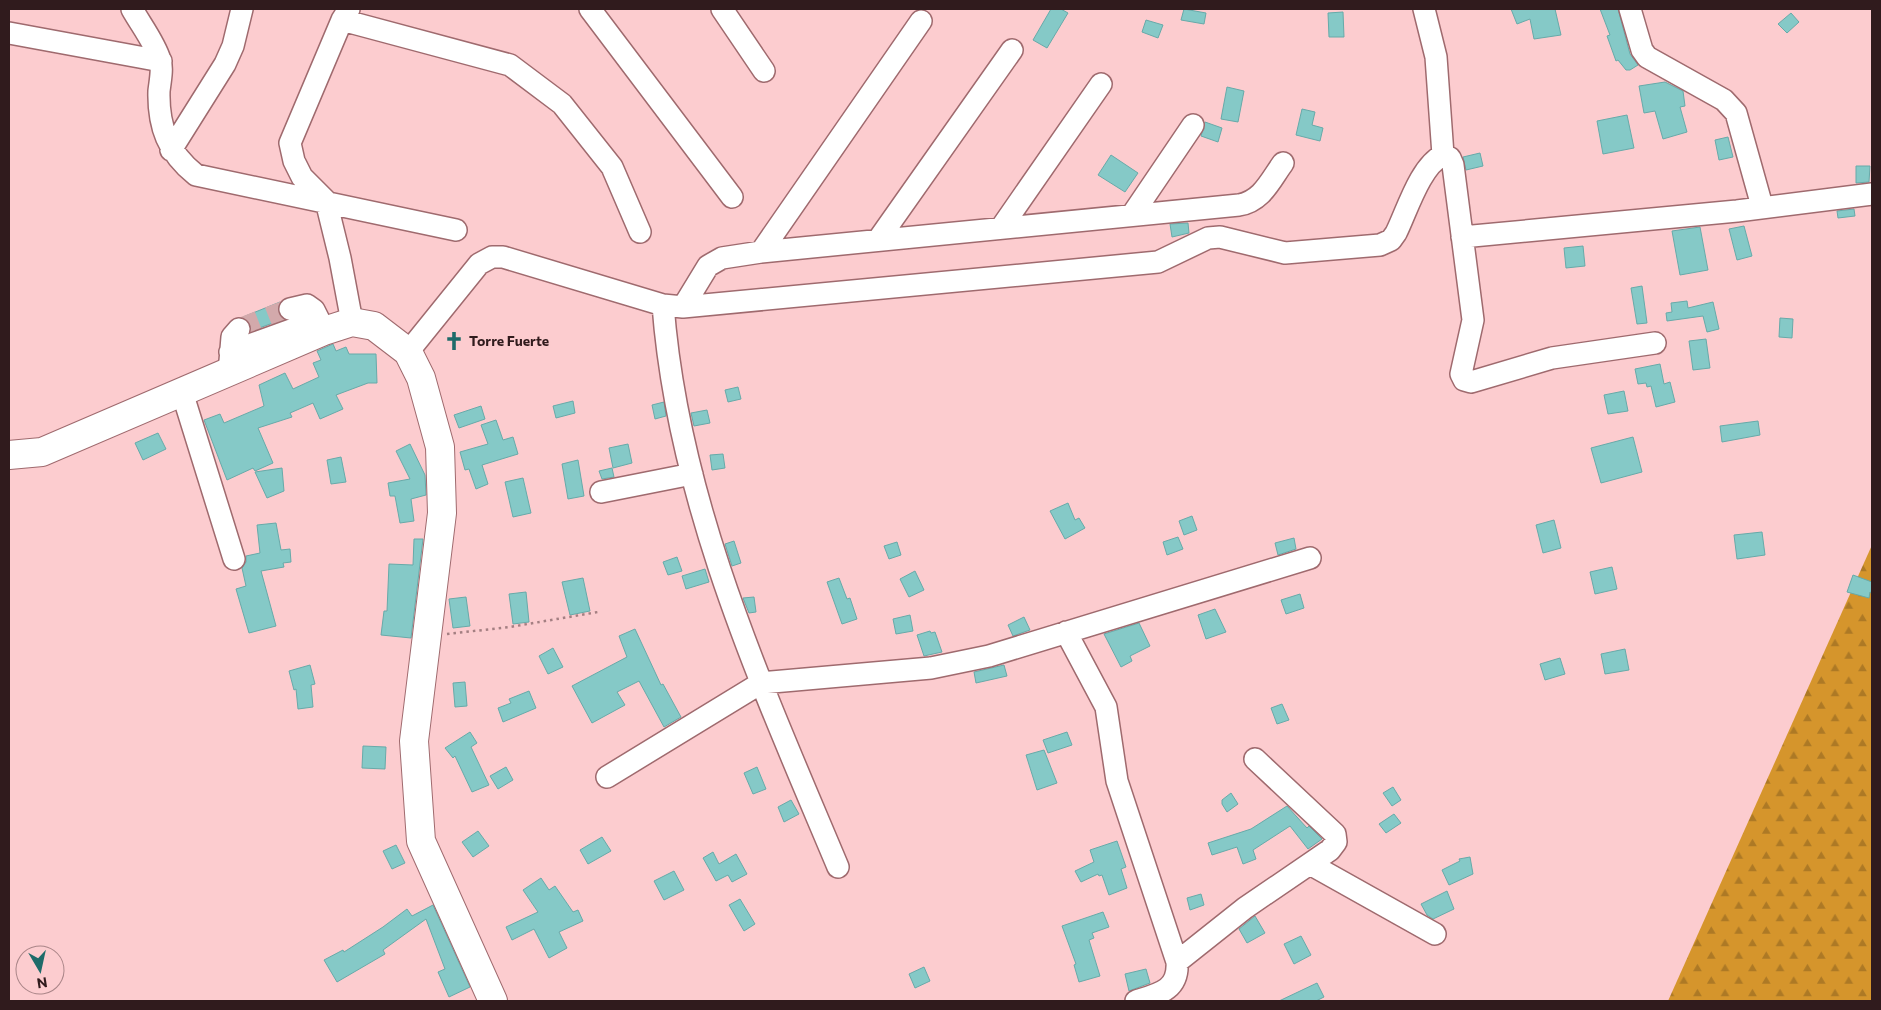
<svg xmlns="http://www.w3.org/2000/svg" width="1881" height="1010" viewBox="0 0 1881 1010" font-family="Commissioner,sans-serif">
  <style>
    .forest { fill: url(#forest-firs) }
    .building { fill: #85c9c7; stroke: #67aaa9 }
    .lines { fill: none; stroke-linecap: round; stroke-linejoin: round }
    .minor-tunnel { stroke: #d3a9ab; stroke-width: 21; stroke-dasharray: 21 11; stroke-linecap: butt }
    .minor-casing { stroke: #9f6a6e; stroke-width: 24 }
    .major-casing { stroke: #9f6a6e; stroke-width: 30 }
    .path { stroke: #a47f82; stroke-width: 2.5; stroke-dasharray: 2.5 4; stroke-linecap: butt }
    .minor { stroke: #fff; stroke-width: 21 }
    .major { stroke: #fff; stroke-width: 28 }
    .labels { text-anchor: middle; stroke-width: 4.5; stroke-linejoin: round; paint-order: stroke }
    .poi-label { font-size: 14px; font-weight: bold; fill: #301b1d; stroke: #fccccf; text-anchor: start }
  </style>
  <defs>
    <pattern id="forest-firs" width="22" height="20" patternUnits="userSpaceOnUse" patternTransform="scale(1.25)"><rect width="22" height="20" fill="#d5952c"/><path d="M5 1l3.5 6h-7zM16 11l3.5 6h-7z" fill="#ad7925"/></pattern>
  </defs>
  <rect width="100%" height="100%" fill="#fccccf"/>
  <path class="forest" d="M1872 545V1001H1668Z"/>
  <path class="building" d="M1051 9H1061L1068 13 1047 48 1033 40Z
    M1184 9 1206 13 1204 24 1181 20Z
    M1511 9H1555L1561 35 1534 39 1530 19 1517 24Z
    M1600 9H1618L1630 54 1638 65 1630 70H1626L1618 60 1616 61 1607 36 1610 35Z
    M1343 12 1344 37H1329L1328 13Z
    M1791 13 1799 22 1787 33 1778 24Z
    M1146 20 1163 25 1158 38 1142 32Z
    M1665 82 1683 91 1685 106 1680 107 1687 132 1663 139 1655 111 1644 113 1639 86Z
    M1227 87 1244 91 1238 122 1221 119Z
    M1302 109 1315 112 1312 125 1323 128 1320 141 1296 135Z
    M1627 115 1634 148 1603 154 1597 121Z
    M1205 122 1222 128 1218 142 1201 136Z
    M1728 137 1733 157 1719 160 1715 140Z
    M1480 153 1483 166 1466 170 1463 157Z
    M1111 155 1138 173 1125 192 1098 175Z
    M1856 166H1870L1869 182 1856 183Z
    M1854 209 1855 216 1838 218 1837 211Z
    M1188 223 1189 233 1172 237 1170 224Z
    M1744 226 1752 256 1737 260 1729 229Z
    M1700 227 1708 270 1680 275 1672 231Z
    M1583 246 1585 266 1566 268 1564 248Z
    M1642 286 1647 323 1637 324 1631 288Z
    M1687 301 1688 308 1713 302 1719 329 1707 332 1703 316 1667 321 1666 313 1672 312 1671 303Z
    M280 302 278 311 284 319 251 331V325L243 317Z
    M1780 318 1793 319 1792 338 1779 337Z
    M1706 339 1710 368 1693 370 1689 341Z
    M333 344 336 351 346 347 349 354H376L377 383H368L336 395 343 409 320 419 313 403 290 413 292 417 258 428 273 463 255 471 253 468 227 480 204 420 220 414 224 423 264 406 259 385 285 373 293 389 319 377 313 363 321 360 317 351Z
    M1660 364 1664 384 1670 382 1675 402 1656 407 1651 386 1647 387 1646 383 1638 384 1635 369Z
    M738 387 741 399 728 402 725 390Z
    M1624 391 1628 411 1608 414 1604 395Z
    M573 401 575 413 556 418 553 406Z
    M664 402 666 416 655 419 652 405Z
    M481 406 485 419 459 428 454 415Z
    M707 410 710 423 694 426 691 413Z
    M496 420 503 440 513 437 518 454 482 465 488 484 476 489 469 469 465 470 460 452 488 444 481 425Z
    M1758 421 1760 435 1722 442 1720 426Z
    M158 433 166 449 143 460 135 443Z
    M1633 437 1642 472 1601 483 1591 448Z
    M410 444 425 475 426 495 411 499 414 521 400 523 395 496H390L388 483 410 479 396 451Z
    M628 444 632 463 613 468 609 448Z
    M723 454 725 468 712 470 710 455Z
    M341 457 346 482 331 484 327 460Z
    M578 460 584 496 568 499 562 464Z
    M282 468 284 491 267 498 255 472Z
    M612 468 614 477 602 479 599 471Z
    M523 478 531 513 513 517 505 482Z
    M1068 503 1075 520 1079 518 1085 528 1065 539 1050 511Z
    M1192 516 1197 530 1184 535 1179 521Z
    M1554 520 1561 548 1543 553 1536 525Z
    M276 523 281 550 290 549 291 562 283 563 284 567 261 571 276 626 249 633 236 589 246 586 242 568 246 562V556L260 553 257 525Z
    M1762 532 1765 555 1737 559 1734 535Z
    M1178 537 1183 549 1167 555 1163 542Z
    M1294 538 1296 549 1278 555 1275 543Z
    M414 539H423L411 638 381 635 384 611H387L389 564 413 565Z
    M734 541 741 563 732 566 725 544Z
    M897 542 901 555 889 559 884 546Z
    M677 557 682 571 668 575 663 562Z
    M1612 567 1617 589 1595 594 1590 572Z
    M705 569 709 582 686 589 682 576Z
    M915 571 924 590 909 597 900 579Z
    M1853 575 1872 582V593L1870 592 1869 598 1847 592Z
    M583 578 590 611 570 615 562 582Z
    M839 578 847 599 850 598 857 619 842 624 827 582Z
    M526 592 529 622 513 624 509 594Z
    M1300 594 1304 608 1286 614 1281 600Z
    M466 597 470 626 453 628 449 599Z
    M754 597 756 612 749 613 743 598Z
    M1215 609 1226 632 1206 639 1198 615Z
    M910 615 913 631 896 634 893 619Z
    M1024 617 1030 630 1013 636 1008 625Z
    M1139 623 1150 646 1130 656 1132 661 1121 667 1104 634Z
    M635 629 661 685 663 684 681 717 664 727 639 681 617 692 625 705 592 723 572 686 627 657 619 636Z
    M930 631 931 633 935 632 942 652 924 656 917 635Z
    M553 648 563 667 548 674 539 656Z
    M1625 649 1629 670 1605 674 1601 654Z
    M1560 658 1565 674 1545 680 1540 664Z
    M310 665 315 684 311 685 313 707 298 709 296 689 294 690 289 671Z
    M1004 665 1007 676 976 683 974 672Z
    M465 682 467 706 455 707 453 683Z
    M529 691 536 708 503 722 498 708 511 703 509 699Z
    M1282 704 1289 720 1277 724 1271 708Z
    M470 732 477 743 471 747 489 785 472 792 455 756 453 758 445 748Z
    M1067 732 1072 745 1048 753 1043 740Z
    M363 746 386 747 385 769 362 768Z
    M1044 750 1057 783 1037 790 1026 755Z
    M506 767 513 780 498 789 490 776Z
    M757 767 766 789 753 794 744 773Z
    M1393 787 1401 800 1392 806 1383 793Z
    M1231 793 1238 804 1227 812 1222 804V800Z
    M791 800 799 814 784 822 778 807Z
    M1287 806 1307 828 1309 826 1322 839 1308 849 1290 826 1253 850 1256 859 1243 864 1237 847 1212 855 1208 843 1251 829Z
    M1394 814 1401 823 1386 833 1379 824Z
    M478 831 489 846 473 857 462 842Z
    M602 837 611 851 588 864 580 850Z
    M1117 841 1126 867 1121 869 1127 888 1109 895 1102 875 1099 876 1098 874 1081 882 1075 871 1094 862 1090 850Z
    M396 845 405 863 392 869 383 851Z
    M713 852 719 864 736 854 747 874 732 882 728 875 716 881 703 858Z
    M1470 857 1473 874 1449 885 1442 870 1460 861 1459 859Z
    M674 871 684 890 664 900 654 881Z
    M541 878 549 890 555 886 573 912 578 910 583 921 559 932 567 948 549 958 534 929 512 940 506 927 538 912 523 890Z
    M1447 891 1454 909 1433 919 1427 915 1421 904Z
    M1201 894 1204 905 1190 910 1187 898Z
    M740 899 755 924 744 931 729 905Z
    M433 905 470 987 449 997 438 972 445 969 426 919 383 950 385 954 337 982 324 960 343 950 344 952 383 927 407 909 412 916Z
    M1103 912 1109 927 1092 933 1094 938 1089 940 1100 976 1079 982 1074 965 1076 964 1062 926Z
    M1255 916 1265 933 1247 943 1239 929Z
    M1301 936 1311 955 1294 964 1284 944Z
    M924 967 930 981 915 988 909 974Z
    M1146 969 1150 983 1129 991 1125 974Z
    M1317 983 1324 997 1316 1001H1279Z"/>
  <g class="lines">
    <path class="minor-tunnel" d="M239 329 290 309"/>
    <g class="minor-casing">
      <path id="minor" d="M132 9C141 25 155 43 160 60 163 68 160 82 159 91 158 126 168 153 196 175L456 230
        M349 9 342 20 290 143 294 161 302 177 326 201 340 258 352 322
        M590 9 732 197
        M722 9 764 71
        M1424 9 1436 57 1443 155
        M1630 9 1642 50 1647 57 1724 100 1736 113 1762 206
        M342 20 510 65 562 104 612 167 640 232
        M9 33 161 61
        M171 150 225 64 233 46 242 9
        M1132 215 1193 125
        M1001 228 1101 84
        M1462 237 1737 211 1872 194
        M878 240 1012 50
        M761 252 921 21
        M663 305C678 503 762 686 838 867
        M683 307 708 266 722 258 761 252 1239 205C1262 201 1270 181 1283 163
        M290 309 307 305 314 310 324 330
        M230 352 319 320
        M408 352 479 264 492 257H503L663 305 683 307 1158 262 1208 238 1220 237 1285 253 1380 245 1391 240 1396 233C1407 211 1420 166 1443 155L1450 158 1453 165 1473 320 1461 374 1464 380 1471 382 1552 358 1655 343
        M230 361 232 337 239 329
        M182 392 234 559
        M601 492 692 474
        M1066 632 1106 707 1117 781 1177 962C1179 990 1159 994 1136 1001
        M607 777 761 683 931 668 989 656 1310 558
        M1310 864 1435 934
        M1177 962 1245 908 1330 850 1336 842 1335 834 1255 759"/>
    </g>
    <g class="major-casing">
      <path id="major" d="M9 455 42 452 324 331 352 322 374 326 408 352 421 378 440 447 442 513 414 741 421 841 493 1001"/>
    </g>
    <path class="path" d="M447 634 510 627 598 612"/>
    <use href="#minor" class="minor"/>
    <use href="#major" class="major"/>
  </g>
  <defs>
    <g id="church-bare" transform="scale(1.5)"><path d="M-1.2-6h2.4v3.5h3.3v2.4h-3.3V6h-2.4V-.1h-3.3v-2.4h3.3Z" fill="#1e6b6a" stroke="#fccccf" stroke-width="2.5" paint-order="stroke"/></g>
  </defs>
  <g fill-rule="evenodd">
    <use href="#church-bare" x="454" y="341"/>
  </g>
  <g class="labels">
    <g class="poi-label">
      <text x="469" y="346">Torre Fuerte</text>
    </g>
  </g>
  <rect width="1881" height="1010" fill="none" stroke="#301b1d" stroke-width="20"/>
  <g transform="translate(40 970) rotate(171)"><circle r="24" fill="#fccccf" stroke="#aa8588"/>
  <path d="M0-4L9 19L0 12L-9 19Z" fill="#1e6b6a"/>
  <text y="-8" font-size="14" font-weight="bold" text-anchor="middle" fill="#301b1d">N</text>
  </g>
</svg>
